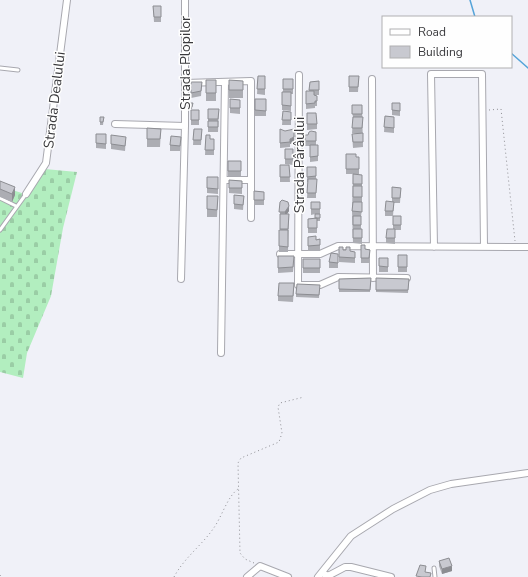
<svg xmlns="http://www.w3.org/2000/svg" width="528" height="577" viewBox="0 0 528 577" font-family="'Nunito Sans',sans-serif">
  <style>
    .cemetery { fill: url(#cemetery-stones) }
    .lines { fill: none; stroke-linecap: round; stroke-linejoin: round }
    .stream { stroke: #55a4d9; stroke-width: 1.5 }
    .lane-casing { stroke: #a8a8af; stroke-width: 5 }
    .street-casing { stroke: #a8a8af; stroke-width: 8 }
    .path { stroke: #8e8e93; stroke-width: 1; stroke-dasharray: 1 3; stroke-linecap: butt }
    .lane { stroke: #fff; stroke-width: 3 }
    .street { stroke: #fff; stroke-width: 6 }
    .wall { fill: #acadb3 }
    .shaded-wall { fill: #8c8d92 }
    .building { fill: #c8c9d0; stroke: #8c8d92 }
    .labels { text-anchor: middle; stroke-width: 3; stroke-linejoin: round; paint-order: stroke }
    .street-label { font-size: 14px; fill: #3a3a3d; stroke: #fefefe }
  </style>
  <defs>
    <pattern id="cemetery-stones" width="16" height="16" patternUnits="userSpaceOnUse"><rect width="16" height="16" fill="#b2eebf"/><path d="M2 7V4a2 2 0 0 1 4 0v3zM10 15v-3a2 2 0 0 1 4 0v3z" fill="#9acda5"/></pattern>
  </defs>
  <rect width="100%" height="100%" fill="#f0f1f8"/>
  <path class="cemetery" d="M45 169 77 172 63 228 51 296 27 353 23 378 0 372V186L28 195Z"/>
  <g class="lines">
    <path class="stream" d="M470 0 475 17
      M511 53 528 68"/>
    <g class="lane-casing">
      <path id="lane" d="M0 68 18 70
        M0 198 16 206
        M0 230 26 194
        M434 568 435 577"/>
    </g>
    <g class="street-casing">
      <path id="street" d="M372 79 373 278
        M185 83 251 81V218
        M115 124 185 126
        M224 180H251
        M26 194 46 163 67 0
        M434 247 431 74H482L484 247
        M280 254H320L338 246 528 247
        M181 279 185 126V0
        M298 285 299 75
        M300 285H320L338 277 407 278
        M221 353 225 82
        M322 573 328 576 345 567H351L391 577
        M247 577 260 566 288 577
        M318 577 351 536 393 509 430 490 451 484 528 473"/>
    </g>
    <path class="path" d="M489 110 501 109 515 241
      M254 563 245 559 240 553 238 463 241 458 279 442 282 433 278 407 280 403 304 397
      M0 575 1 577
      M174 577C184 558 202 545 213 529 222 517 227 497 238 489"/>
    <use href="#lane" class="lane"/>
    <use href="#street" class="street"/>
  </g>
  <path class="wall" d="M153 6H161V22H154Z
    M258 76H265V95L257 94Z
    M349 76H359L358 92H349Z
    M283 79 293 84V94H291V111L282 110V92H283Z
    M206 80H216V101H206Z
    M229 80 243 81V98H229Z
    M319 81V95H314L317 96V106H315V108L306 109V91H309L310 82Z
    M191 82H202L201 96 191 98Z
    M230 99 240 100V114L230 113Z
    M255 99H266V116H255Z
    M188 103H193L192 109H188Z
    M392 103H400V116L392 115Z
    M352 105H362L363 147 353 148 352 134 358 133H352L353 119Z
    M208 109H219L218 132H208Z
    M191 110H199V125H191Z
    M283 111 291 112V125H282Z
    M307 113 317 124V129L307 130Z
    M385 116 394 117V133L384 132Z
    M100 117H104L103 125H100Z
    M147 128 161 129 160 147H147Z
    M194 129H202L201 145H193Z
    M280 129 294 142 290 144V147L280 148Z
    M316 132V145H318V161L310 162V146H305V135H308Z
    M96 134H106V149L96 148Z
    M206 135 210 139H214V155H205Z
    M126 137 125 151 111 149V144Z
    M181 142 180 151H170V145Z
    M285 149H293V165L285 164Z
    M346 154 356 157H359V174H346Z
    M241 161V176H228V171Z
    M280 165H289L290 182H280Z
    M307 167H316V198H307L308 182H307Z
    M353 174 362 175V207L361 217V229H362V244L353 243 352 211Z
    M207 177H218V194L207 193Z
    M229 180 242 181V194L229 193Z
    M0 181 15 195 12 202 0 197Z
    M392 187 401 188 400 203H394L393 216H401V230H395V244L386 243V238L393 229V216H385V211L392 202Z
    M254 191 264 192V205H254Z
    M234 195 244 196 243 210 234 209Z
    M207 196H218L217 217H207Z
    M280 202 289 211 287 214H289L288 252H279V230H280Z
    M311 202H320V221H317V233H308V219L315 218V214L311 215Z
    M308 237 316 240 320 239V251H308Z
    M361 245 370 255 369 263H361Z
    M339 247 343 250 355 252V263L339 262Z
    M338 254V268H329V262Z
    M398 255H407V272H398Z
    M278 256 294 261 293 272 278 273Z
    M379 258H388V272H379Z
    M303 259H320V273H303Z
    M371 278 370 292H339V279Z
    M376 278 409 279 408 293 376 292Z
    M320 285 319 298 296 297V294Z
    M294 288 293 302 278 301V296Z
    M439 561 452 571 442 574 439 566Z"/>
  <path class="shaded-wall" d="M294 137V142L290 144V139Z
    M15 187V195L12 202V194Z
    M289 206V211L285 217V212Z
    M452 566V571L442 574V569Z"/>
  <path class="building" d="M153 6H161V17H154Z
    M258 76H265V89H257Z
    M349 76H359L358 87H349Z
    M283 79H293V89H283Z
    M206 80H216V93H206Z
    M229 80 243 81V90H229Z
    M319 81V90H309L310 82Z
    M191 82H202L201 91 191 93Z
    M306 91H314V95L317 96V101H315V103L306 104Z
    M282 92H291V106L282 105Z
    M230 99 240 100V108H230Z
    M255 99H266V111L255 110Z
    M188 103H193L192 107H188Z
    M392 103H400V111L392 110Z
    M352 105H362V114H352Z
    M208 109H219L218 119H208Z
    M191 110H199V120H191Z
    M283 111 291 112V120H282Z
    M307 113H316L317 124H307Z
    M385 116 394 117V128L384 127Z
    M100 117H104L103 122H100Z
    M353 117H363L362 128H352Z
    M208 121H218V127H208Z
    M147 128 161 129 160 139H147Z
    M194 129H202L201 140H193Z
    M280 129 285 131 294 129V137L290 139V142L280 143Z
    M311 131 316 132V141H305V135H308L309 132Z
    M363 133V142H353L352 134Z
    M96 134H106V144L96 143Z
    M111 135 126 137 125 146 111 144Z
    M206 135H210V139H214V150H205Z
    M171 136 181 137 180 146 170 145Z
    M310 145H318V156L310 157Z
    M285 149H293V159H285Z
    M346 154H356V157H359V169H346Z
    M228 161H241V171H228Z
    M280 165H289L290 177H280Z
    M307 167H316V176L307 177Z
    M353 174 362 175V184H353Z
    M207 177H218V189L207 188Z
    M308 179H317L316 193H307Z
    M229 180 242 181V188H229Z
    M0 181 15 187 12 194 0 189Z
    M353 186H362V197H353Z
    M392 187 401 188 400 198H392Z
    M254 191 264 192V200H254Z
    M234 195 244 196 243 205 234 204Z
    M207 196H218L217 210 207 209Z
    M282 200 288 202 289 206 285 212H279L280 202Z
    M386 201 394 202 393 211H385Z
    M311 202H320V209H311Z
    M353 202H362V212L352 211Z
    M280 214H289L288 229H280Z
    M315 214H320V218H315Z
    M353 216H361V225H353Z
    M393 216H401V225H393Z
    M317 218V228H308V219Z
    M353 229H362V238H353Z
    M387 229H395V238H386Z
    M279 230H288V247L279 246Z
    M316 236V240L320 239V245L308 246V237Z
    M361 245H365V249L370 250 369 258H361Z
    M339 247H343V250H346V247H350V251L355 252V258L339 257Z
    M331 253 338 254V263L329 262Z
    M398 255H407V267H398Z
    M278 256H294L293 267 278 268Z
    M379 258H388V267L379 266Z
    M303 259H320V268H303Z
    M371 278 370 290 339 289V279Z
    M376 278 409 279 408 290H376Z
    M279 283H294L293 296H278Z
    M297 284 320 285 319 295 296 294Z
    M449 558 452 566 442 569 439 561Z
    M420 565 426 566 425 572 431 573 430 577H422L416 576Z"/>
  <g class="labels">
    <g class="street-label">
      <text transform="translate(185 63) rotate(-90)" y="5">Strada Plopilor</text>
      <text transform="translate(54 100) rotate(-83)" y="5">Strada Dealului</text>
      <text transform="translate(299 165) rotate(-90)" y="5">Strada Pârâului</text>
    </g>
  </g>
  <rect x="382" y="16" width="130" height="52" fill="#fefefe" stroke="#b0b0b1"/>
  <rect x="390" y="29" width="20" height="6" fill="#ffffff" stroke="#b0b0b1"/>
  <text x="418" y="36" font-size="12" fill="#3a3a3d">Road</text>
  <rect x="390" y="46" width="20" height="12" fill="#c8c9d0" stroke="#b0b0b1"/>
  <text x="418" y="56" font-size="12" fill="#3a3a3d">Building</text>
</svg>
